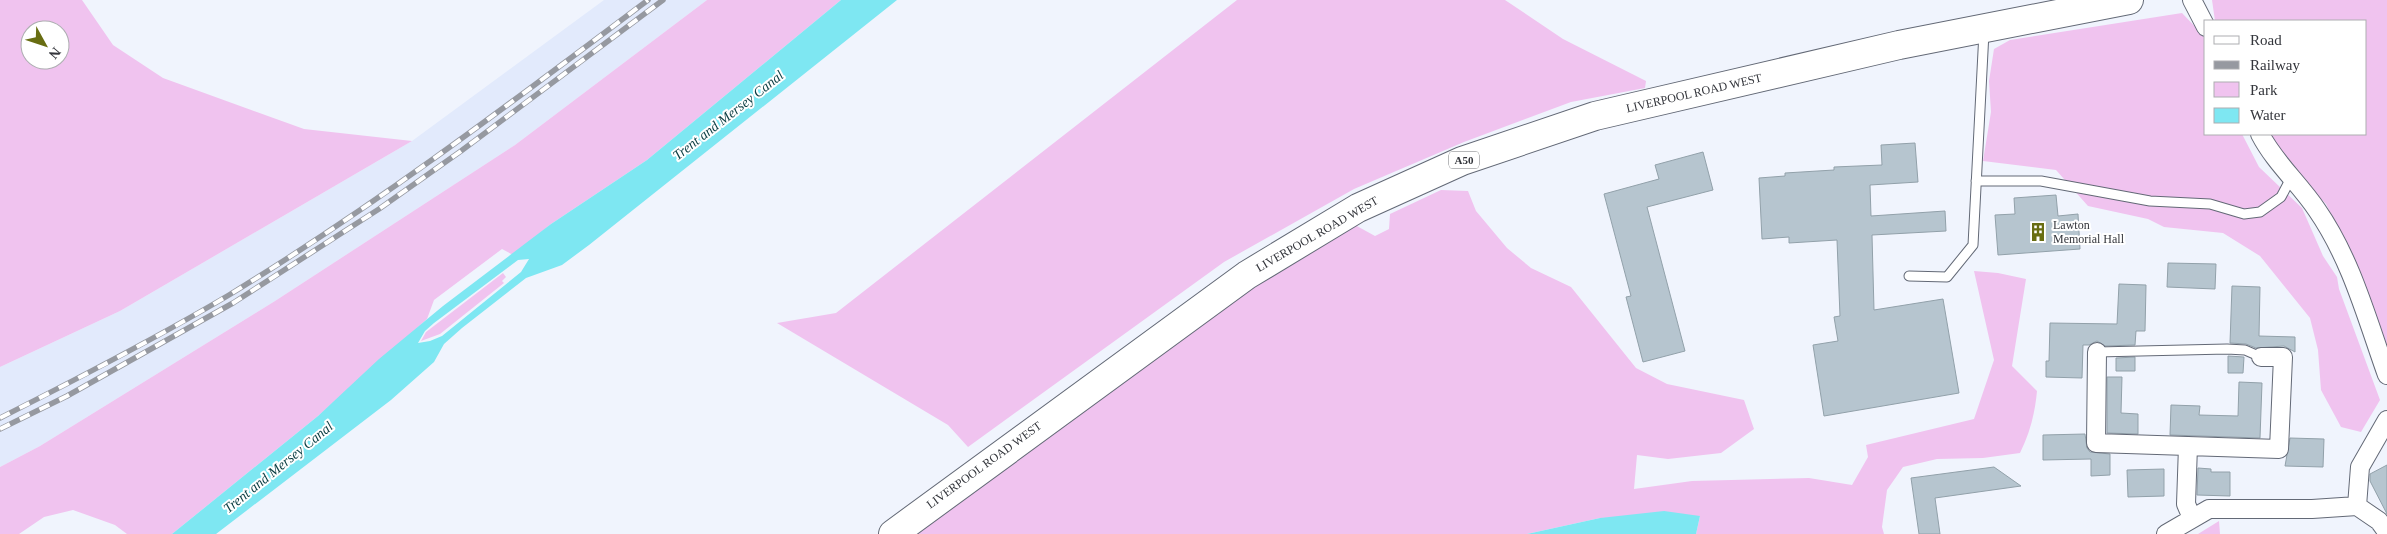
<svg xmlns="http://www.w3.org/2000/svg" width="2387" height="534" viewBox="0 0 2387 534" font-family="'Times New Roman',serif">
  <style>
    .built { fill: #e2eafc }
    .green { fill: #f0c3ef; fill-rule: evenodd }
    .water { fill: #7ee7f2; fill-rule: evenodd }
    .building { fill: #b6c5cf; stroke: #92a1aa }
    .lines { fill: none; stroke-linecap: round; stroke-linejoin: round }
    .lane-casing { stroke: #636976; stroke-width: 11 }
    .street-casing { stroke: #636976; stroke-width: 20 }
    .primary-casing { stroke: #636976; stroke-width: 30 }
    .lane { stroke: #fff; stroke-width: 9 }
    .street { stroke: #fff; stroke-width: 18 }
    .primary { stroke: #fff; stroke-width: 28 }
    .rail-casing { stroke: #9699a0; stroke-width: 5.5 }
    .rail { stroke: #fff; stroke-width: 4; stroke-dasharray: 11; stroke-linecap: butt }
    .labels { text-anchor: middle; stroke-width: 4; stroke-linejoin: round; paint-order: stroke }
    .shield { fill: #fff; stroke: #707276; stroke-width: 1 }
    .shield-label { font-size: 11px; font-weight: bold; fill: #33353b }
    .street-label { font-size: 12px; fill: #33353b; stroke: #fff }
    .poi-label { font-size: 12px; fill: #33353b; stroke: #fff; text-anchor: start }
    .water-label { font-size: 14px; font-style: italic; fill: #093c41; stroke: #fff }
  </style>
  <rect width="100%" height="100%" fill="#f0f4fd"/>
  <path class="built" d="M604 0H707L515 145 275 301 40 446 0 467V367L120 311 412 141Z"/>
  <path class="green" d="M0 0H82L113 45 163 78 304 129 412 141 120 311 0 367ZM30 30H60V60H30Z
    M707 0H841L647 160 551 224 513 255 502 249 434 300 427 319 318 416 172 534H127L115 525 73 510 44 517 19 534H0V467L40 446 275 301 515 145Z
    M1237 0H1505L1563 39 1646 81 1645 88 1571 102 1464 142 1354 189 1224 262 968 447 948 425 777 323 836 313Z
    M2212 0H2387V352L2362 278 2326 204 2291 169 2271 134H2366V21H2215Z
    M2182 13 2203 35 2206 42V134H2242L2259 167 2302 208 2323 256 2337 277 2339 289 2380 400 2361 432 2341 427 2321 390 2318 350 2310 318 2260 256 2223 233 2164 227 2148 219 2088 206 2056 170 1983 161 1991 112 1989 81 1994 49 2010 40Z
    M1441 190 1468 191 1476 211 1507 248 1531 268 1571 287 1636 368 1667 384 1744 400 1754 429 1721 453 1668 459 1637 455 1634 489 1692 481 1809 478 1852 485 1868 457 1866 445 1974 419 1994 360 1974 271 1998 273 2026 279 2012 366 2037 391C2035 413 2030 433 2020 453L1983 458 1937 459 1903 467 1887 490 1882 527 1884 534H1696L1700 516 1600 518 1527 534H912L1238 294 1355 225 1375 236 1389 229 1390 214Z
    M503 273 506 277 502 281 504 283 440 334 421 341 426 332Z
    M2219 521 2220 534H2198Z"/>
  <path class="water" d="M841 0H897L589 245 562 265 526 278 462 328 444 344 434 362 391 400 216 534H172L318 416 379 359 443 306 551 224 647 160ZM529 259 521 272 442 336 430 341 418 343 425 331 434 323 518 260Z
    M1664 511 1700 516 1696 534H1527L1600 518Z"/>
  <path class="building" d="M1915 143 1918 182 1870 185 1871 216 1945 211 1946 231 1872 235 1874 310 1943 299 1959 393 1824 416 1813 345 1838 341 1834 317 1840 316 1837 240 1789 243V237L1762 239 1759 178 1785 176V173L1834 170V167L1882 165 1881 145Z
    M1703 152 1713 190 1647 207 1685 351 1643 362 1626 297 1631 296 1604 194 1659 179 1655 165Z
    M2056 195 2058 216 2078 214 2080 249 1998 255 1995 215 2015 214 2014 198Z
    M2168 263 2216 264 2215 289 2167 287Z
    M2119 284 2146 285 2145 331H2136L2135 345 2105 346 2097 341 2089 345H2083L2082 378 2046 377V361H2049L2050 323 2117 324Z
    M2232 286 2260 287 2259 336 2295 337V352L2284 346 2256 348 2246 344 2230 343Z
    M2228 356 2244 357 2243 373H2228Z
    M2135 357V371H2116V358Z
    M2107 377H2122L2121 413 2138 414V434L2107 433Z
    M2239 382 2262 383 2260 438 2170 435 2171 405 2200 406 2199 415 2238 416Z
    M2085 434 2087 448 2090 452 2110 454V475L2091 476V459L2043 460V435Z
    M2290 438 2324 439 2323 467 2285 466Z
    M2387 465V514L2370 481V474Z
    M1994 467 2021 486 1935 498 1940 534H1919L1911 478Z
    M2198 468 2211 469V472H2230V496L2197 495Z
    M2164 469V496L2128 497 2127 470Z"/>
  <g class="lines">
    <g class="lane-casing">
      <path id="lane" d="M1976 181H2041L2150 201 2210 204 2244 214 2260 212 2281 197 2291 178
        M1909 276 1947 277 1973 245 1984 32
        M2097 352 2227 349 2245 350 2261 357"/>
    </g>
    <g class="street-casing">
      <path id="street" d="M2192 0 2206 27
        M2260 134C2275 163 2299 183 2317 210 2351 259 2367 319 2387 375
        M2097 352 2096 443 2279 449 2283 357H2261
        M2188 446 2186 504 2192 518
        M2357 506 2360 467 2387 420
        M2166 534 2209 509H2312L2357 506 2379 521 2387 532"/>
    </g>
    <g class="primary-casing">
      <path id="primary" d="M893 534 1247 275 1358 208 1462 161 1595 116 1899 45 2129 0"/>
    </g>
    <use href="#lane" class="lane"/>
    <use href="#street" class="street"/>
    <use href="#primary" class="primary"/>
    <g class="rail-casing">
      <path id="rail" d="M0 418C77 379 155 339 229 295 375 206 511 103 648 0
        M0 429 67 396 233 303 379 209 461 151 663 0"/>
    </g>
    <use href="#rail" class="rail"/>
  </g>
  <defs>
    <g id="building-bare" transform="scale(1.5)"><path d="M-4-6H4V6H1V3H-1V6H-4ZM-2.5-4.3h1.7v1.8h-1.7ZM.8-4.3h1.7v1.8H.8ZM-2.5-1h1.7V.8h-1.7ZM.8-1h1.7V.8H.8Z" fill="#686d12" stroke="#fff" stroke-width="2.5" paint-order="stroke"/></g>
  </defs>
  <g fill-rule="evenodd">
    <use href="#building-bare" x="2038" y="232"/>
  </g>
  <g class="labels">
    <rect class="shield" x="1449" y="151.5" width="30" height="17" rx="4"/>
    <g class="shield-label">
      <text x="1464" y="164">A50</text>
    </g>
    <g class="street-label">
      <text transform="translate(1694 93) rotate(-13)" y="4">LIVERPOOL ROAD WEST</text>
      <text transform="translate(1317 234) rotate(-30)" y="4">LIVERPOOL ROAD WEST</text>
      <text transform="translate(984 465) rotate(-36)" y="4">LIVERPOOL ROAD WEST</text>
    </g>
    <g class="poi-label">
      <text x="2053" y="229">Lawton<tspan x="2053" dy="14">Memorial Hall</tspan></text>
    </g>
    <g class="water-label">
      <text transform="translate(728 115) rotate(-38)" y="5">Trent and Mersey Canal</text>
      <text transform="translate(278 467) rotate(-39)" y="5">Trent and Mersey Canal</text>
    </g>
  </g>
  <rect x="2204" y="20" width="162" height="115" fill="#ffffff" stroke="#adaeb1"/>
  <rect x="2214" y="36" width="25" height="8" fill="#ffffff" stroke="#adaeb1"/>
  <text x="2250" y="45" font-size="15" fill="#33353b">Road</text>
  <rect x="2214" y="61" width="25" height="8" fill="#9699a0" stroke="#adaeb1"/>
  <text x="2250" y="70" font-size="15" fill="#33353b">Railway</text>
  <rect x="2214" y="82" width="25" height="15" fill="#f0c3ef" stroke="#adaeb1"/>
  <text x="2250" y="95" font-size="15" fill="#33353b">Park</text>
  <rect x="2214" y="108" width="25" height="15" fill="#7ee7f2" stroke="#adaeb1"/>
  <text x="2250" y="120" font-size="15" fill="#33353b">Water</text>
  <g transform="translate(45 45) rotate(130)"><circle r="24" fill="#ffffff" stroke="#adaeb1"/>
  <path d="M0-4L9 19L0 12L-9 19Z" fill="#686d12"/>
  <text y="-8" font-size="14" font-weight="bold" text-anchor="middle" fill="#33353b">N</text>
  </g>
</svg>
